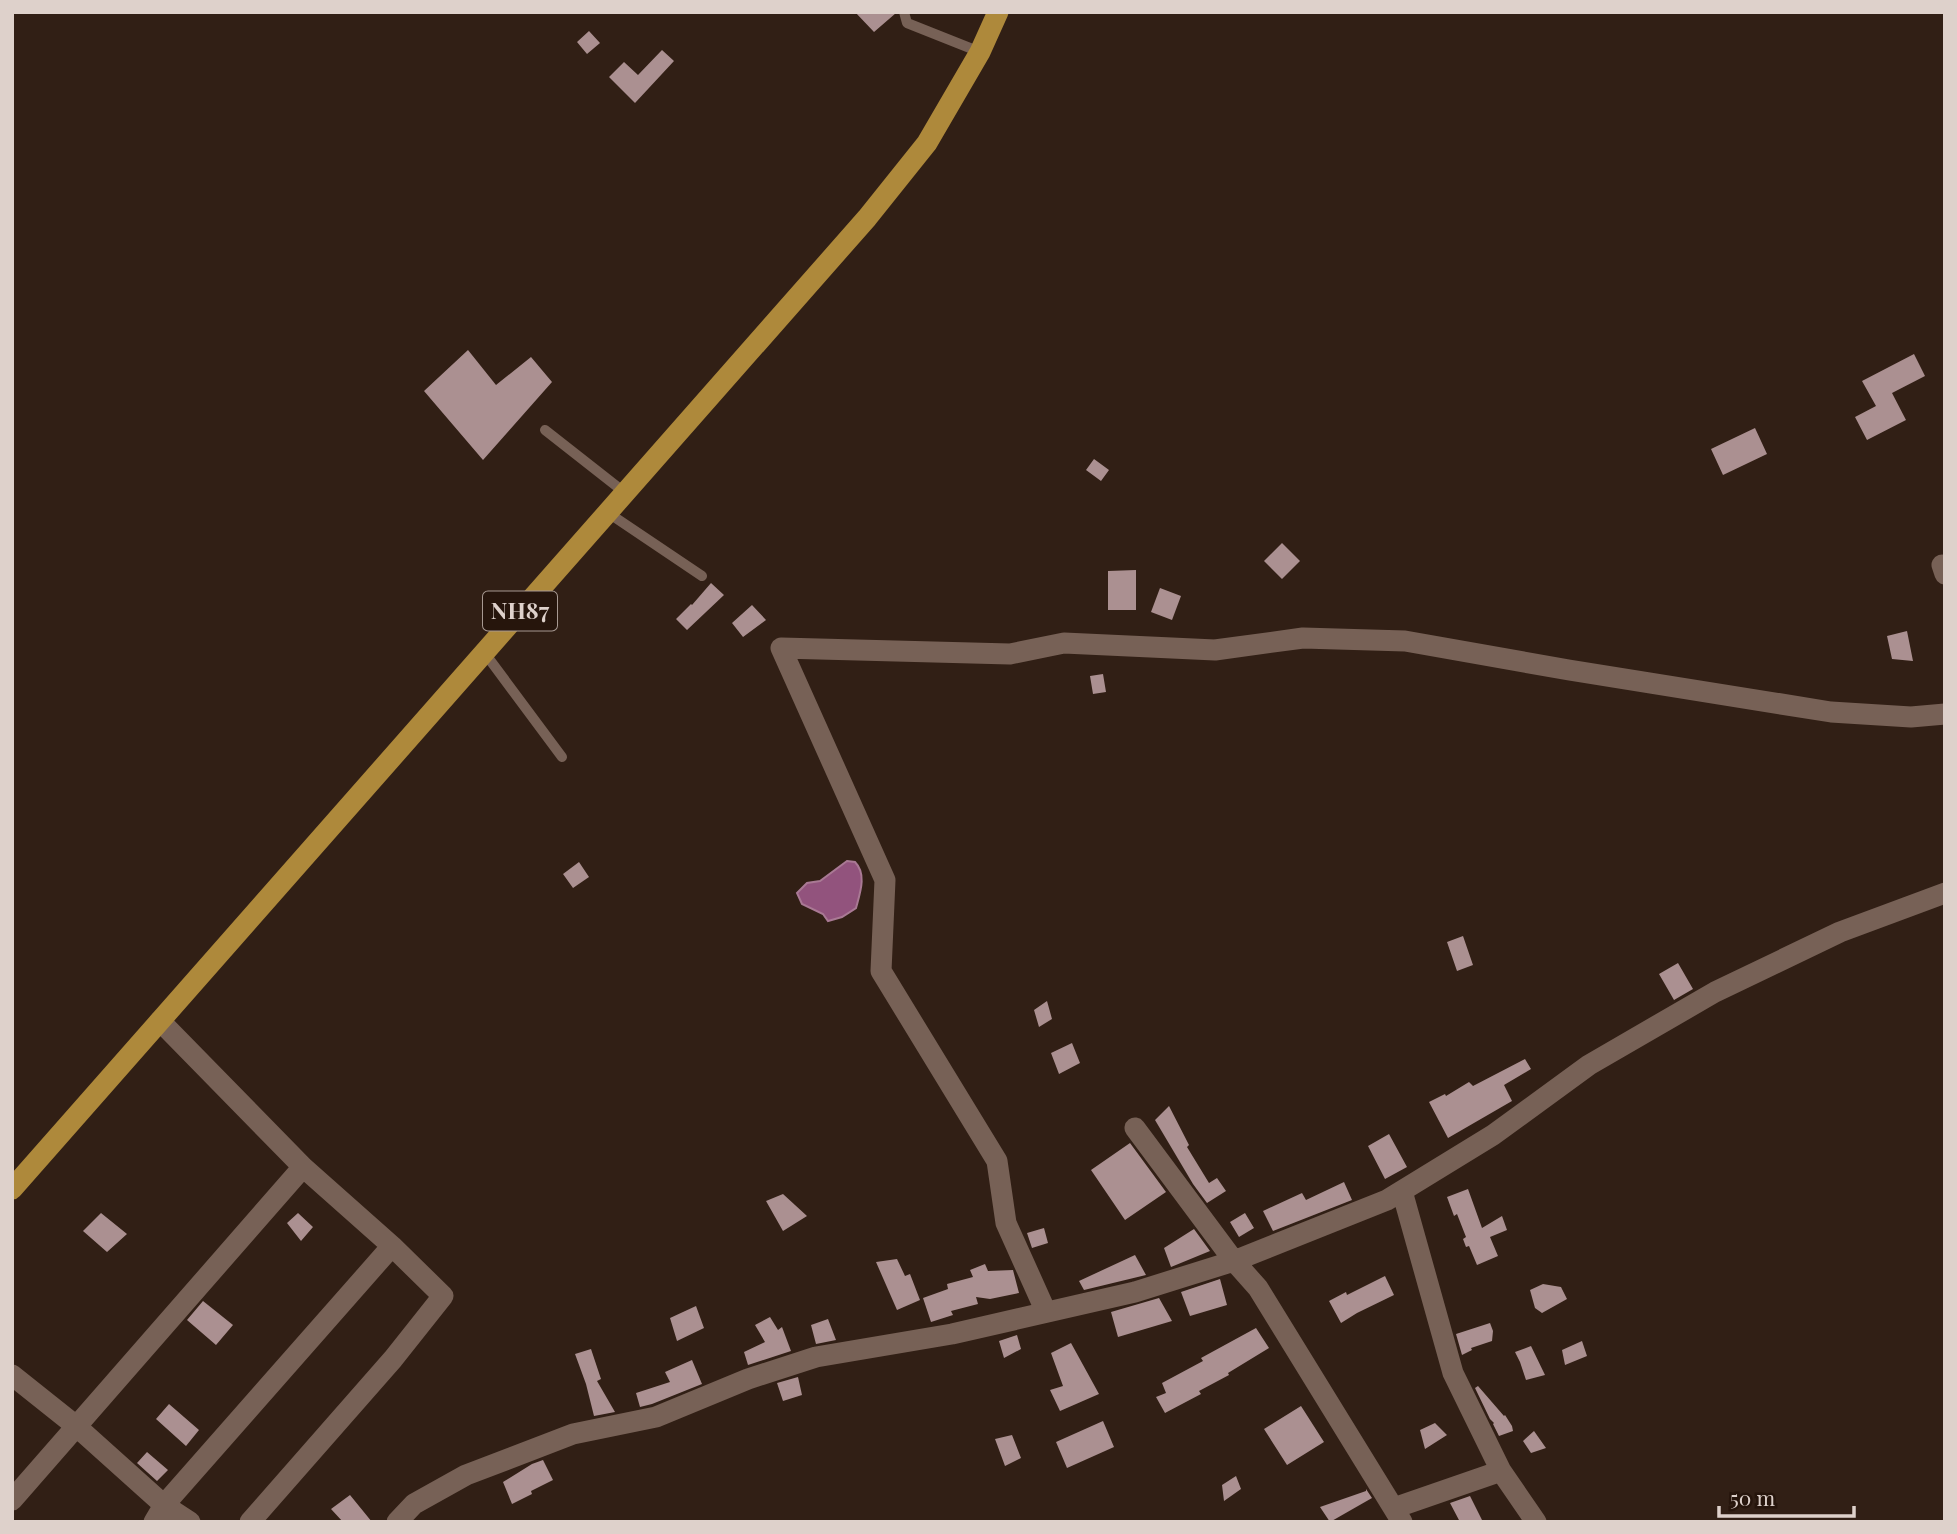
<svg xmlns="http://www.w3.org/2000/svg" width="1957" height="1534" viewBox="0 0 1957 1534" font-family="'Playfair Display',serif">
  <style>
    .water { fill: #92537d; stroke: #a97994; stroke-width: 2 }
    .building { fill: #ab9091 }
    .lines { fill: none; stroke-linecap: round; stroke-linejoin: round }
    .lane { stroke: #776156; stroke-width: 10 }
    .street { stroke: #776156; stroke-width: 21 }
    .highway { stroke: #ae893b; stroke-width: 21 }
    .labels { text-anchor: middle; stroke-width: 7; stroke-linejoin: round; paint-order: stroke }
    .shield { fill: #26150c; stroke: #a79992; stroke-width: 2 }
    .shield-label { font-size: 23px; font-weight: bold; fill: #ded1cb }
  </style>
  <rect width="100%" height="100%" fill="#311f15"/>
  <path class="water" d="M847 861 855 862C867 874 860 893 856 908L842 917 828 921 823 914 802 904 797 893 807 883 820 881Z"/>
  <path class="building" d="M855 12H896V13L874 32Z
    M589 31 600 43 587 54 577 42Z
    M662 50 674 61 635 103 609 77 624 62 638 75Z
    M468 350 496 385 531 357 552 382 483 460 424 391Z
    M1914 354 1925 376 1892 393 1906 420 1867 440 1855 417 1876 406 1862 381Z
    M1755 428 1767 454 1723 475 1711 449Z
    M1094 459 1109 470 1101 481 1086 470Z
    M1282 543 1300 561 1282 579 1264 561Z
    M1136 570V610H1108V571Z
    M711 583 724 595 687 630 676 619 691 604 692 605Z
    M1160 588 1181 596 1172 620 1151 612Z
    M752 605 766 620 743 637 732 623Z
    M1907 631 1913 661 1892 659 1887 636Z
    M1103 674 1106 692 1093 694 1090 676Z
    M579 862 589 877 573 888 563 874Z
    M1463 936 1473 965 1457 971 1447 942Z
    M1678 963 1693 989 1674 1000 1659 974Z
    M1047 1001 1052 1019 1039 1027 1034 1010Z
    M1072 1043 1080 1063 1059 1074 1051 1053Z
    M1525 1059 1531 1069 1504 1085 1512 1101 1448 1138 1429 1102 1445 1094 1446 1096 1469 1082 1473 1086Z
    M1169 1106 1189 1145 1187 1147 1209 1183 1217 1178 1226 1191 1207 1203 1193 1184 1155 1120Z
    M1389 1134 1407 1167 1385 1179 1368 1146Z
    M1130 1143 1166 1192 1125 1220 1091 1170Z
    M1344 1182 1352 1200 1273 1231 1263 1211 1302 1193 1306 1200Z
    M1468 1189 1482 1228 1502 1216 1507 1230 1490 1237 1498 1256 1477 1265 1469 1246 1466 1247 1463 1239 1466 1237 1457 1214 1454 1216 1447 1197Z
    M783 1194 807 1216 783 1231 766 1201Z
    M101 1213 127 1234 107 1252 83 1231Z
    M298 1213 313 1227 301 1241 287 1223Z
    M1245 1213 1254 1228 1239 1237 1230 1222Z
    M1044 1228 1048 1243 1032 1248 1027 1233Z
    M1194 1229 1210 1251 1171 1267 1164 1248Z
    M1135 1255 1146 1275 1084 1290 1079 1281Z
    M897 1259 905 1276 910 1274 920 1300 897 1310 876 1262Z
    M985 1264 988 1271 1013 1270 1019 1293 990 1299 976 1297 978 1304 951 1311 953 1315 931 1322 923 1298 948 1289 947 1284 973 1277 970 1270Z
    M1385 1276 1394 1295 1357 1313 1341 1323 1329 1301 1346 1292 1347 1295Z
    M1220 1279 1227 1305 1190 1316 1181 1292Z
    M1543 1284 1561 1287 1567 1299 1542 1313 1535 1308 1530 1290Z
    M1159 1298 1172 1321 1118 1337 1111 1312Z
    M203 1301 233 1325 216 1345 187 1320Z
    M696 1306 704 1328 677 1341 670 1318Z
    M770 1317 778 1330 782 1327 791 1351 748 1365 744 1352 765 1342 755 1325Z
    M828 1319 836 1340 816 1344 811 1325Z
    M1490 1323 1493 1331 1492 1341 1471 1348 1472 1350 1462 1355 1456 1334Z
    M1256 1328 1269 1348 1228 1373 1229 1375 1199 1391 1201 1394 1165 1413 1156 1397 1166 1393 1162 1383 1203 1361 1201 1358Z
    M1017 1335 1021 1349 1004 1358 999 1341Z
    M1582 1341 1587 1356 1565 1365 1562 1350Z
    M1071 1343 1099 1394 1060 1411 1050 1390 1063 1386 1051 1353Z
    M1531 1346 1545 1375 1526 1380 1520 1362 1515 1352Z
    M591 1349 601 1379 597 1381 615 1412 594 1416 586 1384 575 1354Z
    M692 1360 702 1384 652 1404 640 1407 636 1393 670 1382 665 1372Z
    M798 1377 802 1395 783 1401 777 1383Z
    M1478 1386 1504 1416 1505 1415 1512 1426 1513 1431 1499 1436 1493 1424 1494 1423 1490 1419 1475 1388Z
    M169 1404 199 1430 186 1446 156 1419Z
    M1301 1406 1324 1442 1287 1465 1264 1429Z
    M1103 1421 1114 1447 1067 1468 1056 1442Z
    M1435 1423 1447 1435 1425 1449 1420 1430Z
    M1534 1431 1546 1448 1531 1453 1523 1441Z
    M1012 1435 1021 1458 1005 1466 995 1439Z
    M147 1452 168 1470 157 1481 137 1463Z
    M543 1460 553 1480 531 1491 532 1494 512 1504 503 1482 532 1464Z
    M1236 1476 1241 1489 1224 1501 1222 1485Z
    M1366 1489 1372 1498 1330 1522 1320 1507 1366 1491Z
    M350 1495 372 1522H343L331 1509Z
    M1470 1496 1483 1522H1460L1450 1503Z"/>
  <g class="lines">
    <path class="lane" d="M904 12 907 23 980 52
      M545 430 624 492
      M607 512 702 576
      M484 652 562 757"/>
    <path class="street" d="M1942 565 1945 574
      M1135 1128 1234 1261 1258 1288 1402 1522
      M1402 1191 1453 1373 1501 1471 1536 1522
      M1046 1312 1006 1223 997 1161 881 971 885 880 781 648 1010 654 1064 643 1215 650 1303 638 1405 641 1569 670 1831 712 1911 717 1945 714
      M12 1375 76 1426 164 1505 392 1246 303 1167
      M12 1500 303 1167 160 1021
      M1394 1508 1501 1471
      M154 1522 164 1505 190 1522
      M250 1522 393 1359 443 1296 392 1246
      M397 1522 414 1504 466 1475 573 1434 656 1417 748 1379 816 1357 952 1334 1135 1292 1234 1261 1387 1200 1493 1135 1589 1065 1715 992 1840 932 1945 893"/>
    <path class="highway" d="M12 1189 867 218 927 143 980 52 998 12"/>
  </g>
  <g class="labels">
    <rect class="shield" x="483" y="591.5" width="74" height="39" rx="5"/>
    <g class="shield-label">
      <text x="520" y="619">NH87</text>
    </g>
  </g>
  <rect width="1957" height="1534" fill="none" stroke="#ded1cb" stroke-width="28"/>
  <path d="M1719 1506v10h135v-10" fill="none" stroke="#ded1cb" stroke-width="3.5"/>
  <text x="1730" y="1506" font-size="21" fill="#ded1cb" stroke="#26150c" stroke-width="5" paint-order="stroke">50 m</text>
</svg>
